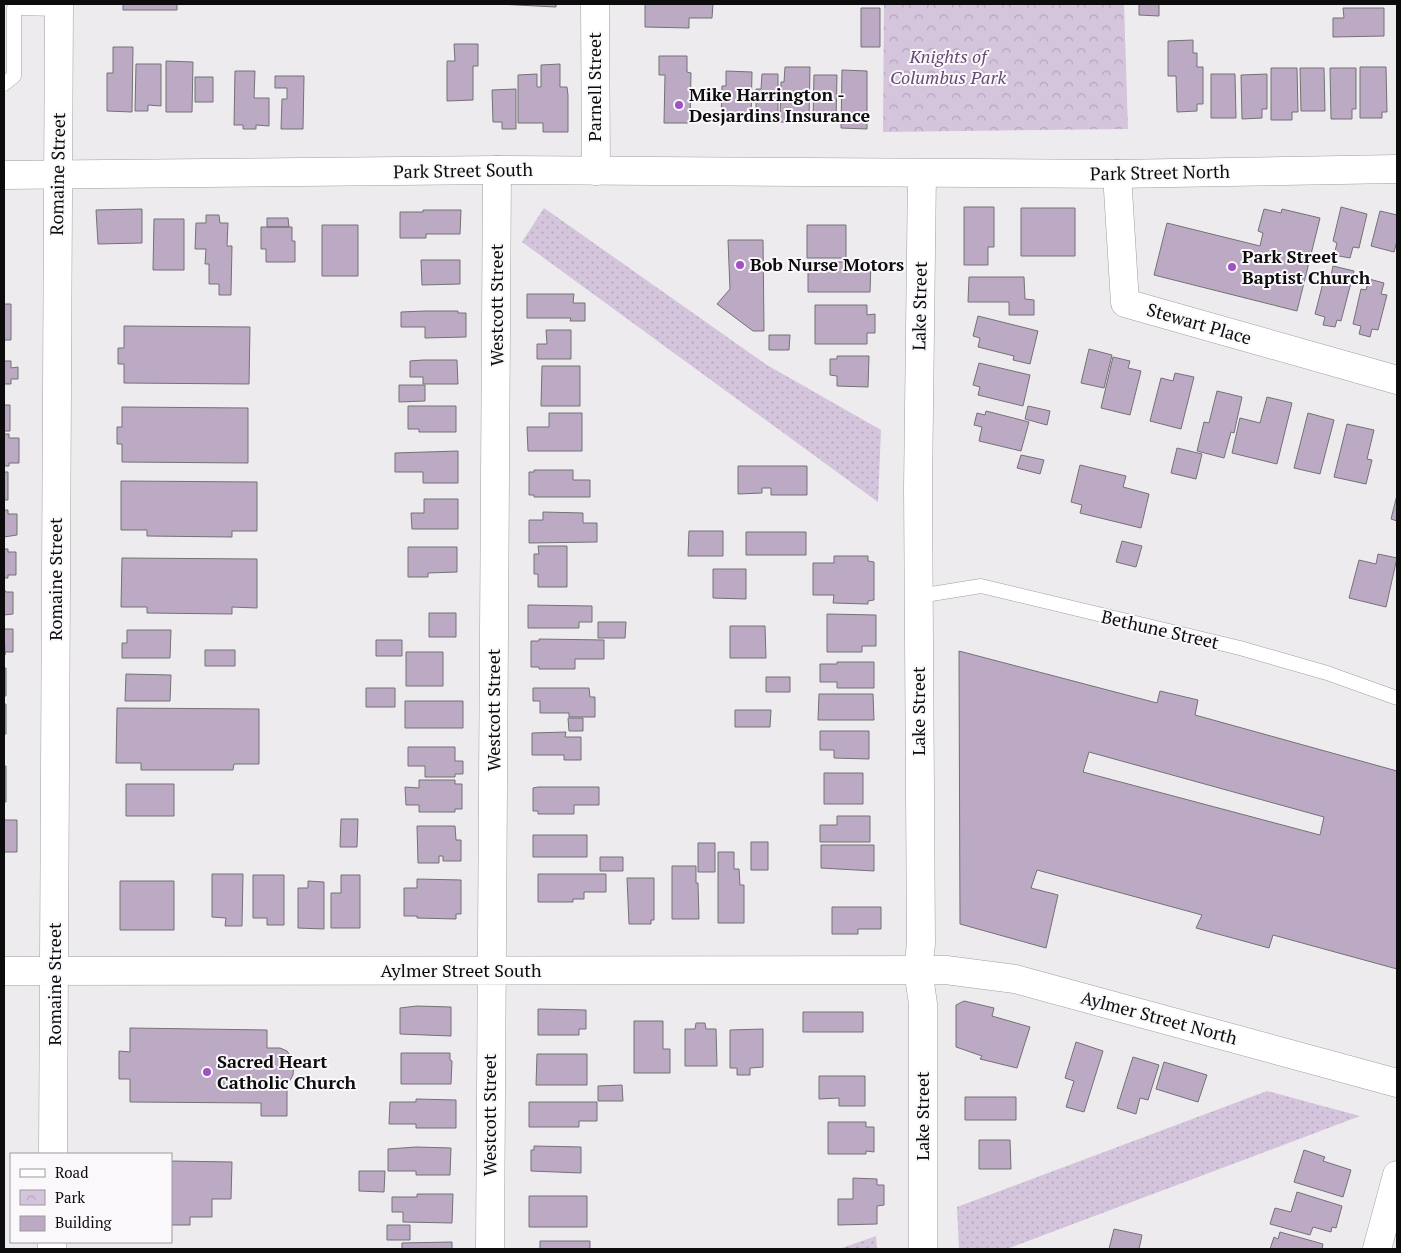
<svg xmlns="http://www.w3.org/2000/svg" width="1401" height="1253" viewBox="0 0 1401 1253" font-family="'PT Serif',serif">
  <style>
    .grass { fill: url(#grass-dots) }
    .park { fill: url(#park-crowns) }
    .building { fill: #bcaac4; stroke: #737274; fill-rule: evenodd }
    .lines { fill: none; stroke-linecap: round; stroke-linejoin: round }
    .service-casing { stroke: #a09ea1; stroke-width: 15 }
    .minor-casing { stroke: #a09ea1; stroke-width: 29 }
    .secondary-casing { stroke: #a09ea1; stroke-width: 29 }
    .service { stroke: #fff; stroke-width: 14 }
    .minor { stroke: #fff; stroke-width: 28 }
    .secondary { stroke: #fff; stroke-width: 28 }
    .poi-dot { fill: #a251c1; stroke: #faf8fb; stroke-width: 2 }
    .labels { text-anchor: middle; stroke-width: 4; stroke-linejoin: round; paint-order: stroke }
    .park-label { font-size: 18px; font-style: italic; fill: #664a72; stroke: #faf8fb }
    .street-label { font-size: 18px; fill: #0d0c0d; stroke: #faf8fb }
    .poi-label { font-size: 18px; font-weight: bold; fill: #0d0c0d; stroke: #faf8fb; text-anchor: start }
  </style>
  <defs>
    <pattern id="grass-dots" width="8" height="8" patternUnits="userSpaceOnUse" patternTransform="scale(1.25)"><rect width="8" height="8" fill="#d4c4dc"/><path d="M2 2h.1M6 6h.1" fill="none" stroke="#b5a7bc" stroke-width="1.8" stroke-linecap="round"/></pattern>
    <pattern id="park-crowns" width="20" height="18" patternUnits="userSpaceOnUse" patternTransform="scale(1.25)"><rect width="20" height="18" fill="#d4c4dc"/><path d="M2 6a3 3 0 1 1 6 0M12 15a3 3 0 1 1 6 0" fill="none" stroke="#b5a7bc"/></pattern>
  </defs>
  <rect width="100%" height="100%" fill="#edebee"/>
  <path class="grass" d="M544 208 767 365 881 430 878 502 522 242Z
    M1267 1091 1360 1116 1007 1249H959L957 1207Z
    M876 1236 877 1249H839Z"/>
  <path class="park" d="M884 4H1124L1128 129 883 132Z"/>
  <path class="building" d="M123 4H177V10H123Z
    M498 4H556V7Z
    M645 4H713L712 18H689V28L645 27Z
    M1139 4H1159V16L1139 15Z
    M861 8H880V47H861Z
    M1343 8H1384V36L1333 37V18H1344Z
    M1193 40V53H1197V67H1203V104H1197V111L1177 112 1176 76H1168V41Z
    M454 44H478V66H473V100L447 101V61H455Z
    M113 47H133L132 112 107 111V73H113Z
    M659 56H687V72L691 73 690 123H664L665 75H659Z
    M166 61 193 62 192 112H166Z
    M136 64H161V106L148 105V111H135Z
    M560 64V87H567L568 95V132H543V123H518V75L537 74V87H541V65Z
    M785 67H810L809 123 780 122 781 82H784Z
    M1360 67H1386L1387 112H1382V118H1360Z
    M1271 68H1297L1298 112H1292V120H1271Z
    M1300 68H1324L1325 111H1301Z
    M1330 68H1356V109H1352V119H1331Z
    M842 70 867 71V129L841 128Z
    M235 71H255L254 98H269V126L256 125V129H243V125H234Z
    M726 71 752 72 751 122H721L722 86H726Z
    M762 74H778V123H756V89H761Z
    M1211 74H1235L1236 118H1211Z
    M1267 74V109H1262V118L1242 119 1241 75Z
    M814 75H837L836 121H813Z
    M275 76H304L303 129H281L282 99H287V88H275Z
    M195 77H213V102H195Z
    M516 89V129H502V122H493L492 90Z
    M964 207H994V247H988V265H964Z
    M1341 207 1367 214 1359 248 1353 247 1350 258 1334 255 1337 243 1333 241Z
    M1021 208H1075V256H1021Z
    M142 209V243L98 244 96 210Z
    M1264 209 1281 213 1282 209 1320 218 1297 311 1154 275 1167 223 1260 246 1263 233 1258 231Z
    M423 210H461L460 234H426V238H400V212H423Z
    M1380 211 1397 215V241L1394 252 1371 246Z
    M206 215H219L220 223H228L227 246H232L231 295H219V284H209V264H205L206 249H195L196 223H206Z
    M267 218H288L289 227H267Z
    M154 219H184V270H153Z
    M322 225H358V276H322Z
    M807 225H846V258H807Z
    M261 227H292V241H295V262H266V249H261Z
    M728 240H763L764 331H753L717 304 730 289Z
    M421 260H460V284L422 285Z
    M832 262H871L870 292H808V267H833Z
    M1333 266 1354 271 1341 321 1337 320 1335 327 1323 325 1325 317 1315 314 1324 279 1330 281Z
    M969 277H1024L1025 299 1034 300V315H1009V302H968Z
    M1369 279 1384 283 1381 294 1387 295 1378 330 1372 329 1370 337 1359 334 1361 326 1353 324 1361 289 1366 290Z
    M527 294H574L573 303H585V321H570L571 318H527Z
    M4 304H11V340H4Z
    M815 305H867V315L875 314V333H867V344H815Z
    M425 311H458V313H466V337L425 338V327H401V312Z
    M978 316 1038 331 1030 364 1013 360 1014 356 978 347 980 338 973 336Z
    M124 326 250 327 249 384 124 383V364H118V348H124Z
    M546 330H571V359H537V344H547Z
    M769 335H790L789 350H769Z
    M1089 349 1112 355 1104 388 1081 383Z
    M837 356H869L868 387 837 386V376L830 375V359H837Z
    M1113 357 1130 361 1128 368 1141 371 1130 415 1101 408Z
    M423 360H457L458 384H423V377H410V361Z
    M4 361H11V368L18 367V379H11V384H4Z
    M979 363 1030 375 1023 406 978 395 980 387 973 385Z
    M542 366H580V406H541Z
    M1175 373 1194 377 1181 429 1150 421 1161 378 1173 381Z
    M399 385H425V401L399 402Z
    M1217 391 1242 397 1234 433 1231 432 1224 458 1197 451 1204 422 1209 423Z
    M1267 397 1292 403 1277 464 1232 453 1240 418 1260 423Z
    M4 405H10V431H4Z
    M408 406H456V432H419V429H408Z
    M1028 406 1050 411 1047 425 1025 419Z
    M122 407 248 408V463L122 462V444H117V427H122Z
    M986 411 1029 422 1021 451 979 441 982 427 974 425 977 413 985 415Z
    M549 413H582V451H528L527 427H549Z
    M1308 413 1334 420 1320 474 1294 468Z
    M1347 424 1374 430 1367 459 1372 460 1366 484 1334 477Z
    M4 434H9V438H19V463H9V466H4Z
    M1177 448 1202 454 1196 479 1171 473Z
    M458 451V483H423V472H395V453Z
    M1021 455 1044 460 1040 474 1017 468Z
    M1080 465 1126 476 1123 487 1149 494 1141 528 1080 513 1082 505 1071 502Z
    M738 466H807V495H771V488H762V493L738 494Z
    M534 470H573V480H590V497H534V495H529V472H534Z
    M4 472H8V500H4Z
    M121 481 257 482V531H232V537L147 536V530H121Z
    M1397 495V521L1391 519Z
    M424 499H458V529H412L411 513H424Z
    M4 510H8V514H17V535L4 537Z
    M543 512 583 513V523H597V542L529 543V520H543Z
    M689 531H723V556H688Z
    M746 532H806V555H746Z
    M1122 541 1142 546 1136 567 1116 562Z
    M538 546H567V587H538V574H534V554H539Z
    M408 547H457V572L428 573V577H408Z
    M4 549H8V552H16V575H8V578H4Z
    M1378 554 1397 558 1386 607 1349 598 1359 560 1376 564Z
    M834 556H868V561L874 562V600L868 601V604L833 603 834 595H813V563H834Z
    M122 558 257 559V608L232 607V614L147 613V607H121Z
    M713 569H746V599L713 598Z
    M4 589 6 592H13V614L4 615Z
    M528 605 592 606V622H579V628H528Z
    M429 613H456V637H429Z
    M827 614 876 615V646H862V652H827Z
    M598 622H626L625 638H598Z
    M730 626H765L766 658H730Z
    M4 627 5 629H13V652H5V655Z
    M127 630H171L170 658H122V643H127Z
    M539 639 604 640V659H575V669H539V667H531V641H539Z
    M376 640H402V656H376Z
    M205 650H235V666H205Z
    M959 651 1157 703 1160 691 1198 700 1195 715 1397 771V969L1273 935 1269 948 1196 928 1202 915 1037 870 1031 888 1058 895 1046 948 960 924ZM1089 752 1324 817 1320 835 1083 772Z
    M406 652H443V686H406Z
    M837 662H874V688H837V682H820V664H837Z
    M4 668H6V696H4Z
    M126 674 171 675 170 701H125Z
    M766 677H790V692H766Z
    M366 688H395V707H366Z
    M533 688H589L590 697H595V717H569V713H540V701H533Z
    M819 694H873L874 720H818Z
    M405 701H463V728H405Z
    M4 704H6V734H4Z
    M117 708 259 709V764H234L233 770H141V763H116Z
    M735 710H771L770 727H735Z
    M568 718H583V731H569Z
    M820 731H869V759L834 758V750H820Z
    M566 732 565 737H581V760H564V755H532V733Z
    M408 747H455V761H463V774H455V777H425V766H408Z
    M4 766H6V802H4Z
    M824 773H863V804H824Z
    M419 780H455V784H462V809H455V812H419V805H406L405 787 419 788Z
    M126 784H174V816H126Z
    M538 787H599V805H574V814H538V811H533V788Z
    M837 816H870V842H820V825H837Z
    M341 819H358L357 847H340Z
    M4 820H17V852H4Z
    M417 826H455L456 840H461V861H443V856H439V863H418Z
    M533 835H587V857H533Z
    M751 842H768V870H751Z
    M698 843H715V872H698Z
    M821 845H874V871L821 868Z
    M718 852H734V869H739L740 885H744V923H718Z
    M600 857H623V871H600Z
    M672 866H696V883H698L699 919H672Z
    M212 874H243L242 926H225L226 918 212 917Z
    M538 874H606V892H584V899H573V902H538Z
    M253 875H284V925H267V918H253Z
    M341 875H360V928H331V893H341Z
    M627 878H654V920H651V924H629Z
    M417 879 461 880V914H456V919L417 918V916H404V888H417Z
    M120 881H174V930H120Z
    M308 881 324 882V929L298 928V888H308Z
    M832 907H881V929H858V934H832Z
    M964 1001 994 1008 992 1016 1030 1027 1017 1068 980 1059 982 1056 956 1047V1005Z
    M417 1006 451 1007V1036L400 1034V1008Z
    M538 1009 586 1010V1029H579V1035H538Z
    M803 1012H863V1032H803Z
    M634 1021H663V1049H670V1073H634Z
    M696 1023H705L706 1029H716L717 1066H685V1029H695Z
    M130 1028 267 1030V1048H280L287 1051 294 1061 293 1075 287 1086V1116H261V1103L130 1102V1079H119V1051L130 1052Z
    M763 1029V1067L750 1068V1075H737V1068H730V1030Z
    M1076 1042 1103 1051 1084 1112 1066 1107 1074 1081 1065 1078Z
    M401 1053H450V1060L452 1061 451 1084H401Z
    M537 1054H587V1085H536Z
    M1133 1057 1159 1065 1148 1100 1140 1098 1136 1114 1117 1108Z
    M1164 1062 1207 1075 1198 1102 1156 1089Z
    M819 1076H865V1106H839V1098L819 1099Z
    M622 1085 623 1101H598V1086Z
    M965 1097H1016V1120H965Z
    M416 1099 456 1100V1128H416V1124H389L390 1102H416Z
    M529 1102H597V1121H579V1127H529Z
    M828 1122H866V1127H874V1152L866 1151V1154H828Z
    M979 1140H1010L1011 1169H979Z
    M534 1146 581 1147V1173L531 1171V1150H534Z
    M416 1147 451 1148 450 1175H416V1171H388V1149Z
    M1304 1150 1325 1157 1323 1161 1351 1170 1343 1197 1294 1182Z
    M171 1161 232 1162 231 1199H212V1217H190V1225H171Z
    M359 1171H385L384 1192 359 1191Z
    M853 1178 877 1179V1185H884V1205L877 1206V1224L838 1225V1199H853Z
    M1297 1192 1342 1206 1336 1228 1332 1227 1331 1232 1313 1227 1310 1235 1270 1224 1275 1208 1291 1212Z
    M417 1194H453L452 1223 403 1222V1212H392V1197H417Z
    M529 1196H587V1227H529Z
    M387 1225H410V1240H387Z
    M1114 1229 1142 1235 1139 1249H1109Z
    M1280 1232 1323 1244 1322 1249H1270L1274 1237 1278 1239Z
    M540 1241H590V1249H540Z
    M452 1242V1249H402V1243Z"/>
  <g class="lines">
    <g class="service-casing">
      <path id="service" d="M4 84 14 76V8L59 9
        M919 596 981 586 1240 648 1327 673 1397 698"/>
    </g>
    <g class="minor-casing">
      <path id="minor" d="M595 4 596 171
        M922 173 918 488 921 944 918 969 923 1004V1249
        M1117 174 1125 303 1397 380
        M4 971 946 970 1015 979 1397 1083
        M53 1154 59 4
        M52 1249V1242
        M490 1249 497 170
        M1377 1249 1397 1175"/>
    </g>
    <g class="secondary-casing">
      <path id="secondary" d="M4 175 497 170 1117 174 1397 169"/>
    </g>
    <use href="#service" class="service"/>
    <use href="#minor" class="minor"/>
    <use href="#secondary" class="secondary"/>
  </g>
  <g class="poi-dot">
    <circle cx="679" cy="105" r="5"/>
    <circle cx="740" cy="265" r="5"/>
    <circle cx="1232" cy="267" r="5"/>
    <circle cx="207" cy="1072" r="5"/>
  </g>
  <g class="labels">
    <g class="park-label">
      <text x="948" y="63">Knights of<tspan x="948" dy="21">Columbus Park</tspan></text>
    </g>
    <g class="street-label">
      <text transform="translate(595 87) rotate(-90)" y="6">Parnell Street</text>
      <text transform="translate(463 171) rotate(-1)" y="6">Park Street South</text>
      <text transform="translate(1160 173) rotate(-1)" y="6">Park Street North</text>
      <text transform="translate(58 174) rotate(-89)" y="6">Romaine Street</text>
      <text transform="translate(497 305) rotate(-90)" y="6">Westcott Street</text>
      <text transform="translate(920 306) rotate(-89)" y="6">Lake Street</text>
      <text transform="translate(1199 324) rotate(16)" y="6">Stewart Place</text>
      <text transform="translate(56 579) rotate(-90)" y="6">Romaine Street</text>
      <text transform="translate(1160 630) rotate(13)" y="6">Bethune Street</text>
      <text transform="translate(494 710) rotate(-90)" y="6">Westcott Street</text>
      <text transform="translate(919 711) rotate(-90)" y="6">Lake Street</text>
      <text x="461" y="977">Aylmer Street South</text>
      <text transform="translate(55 984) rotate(-90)" y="6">Romaine Street</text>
      <text transform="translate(1159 1018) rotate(15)" y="6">Aylmer Street North</text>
      <text transform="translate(490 1115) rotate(-90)" y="6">Westcott Street</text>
      <text transform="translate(923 1116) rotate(-90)" y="6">Lake Street</text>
    </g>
    <g class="poi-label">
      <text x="689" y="101">Mike Harrington -<tspan x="689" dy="21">Desjardins Insurance</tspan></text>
      <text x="1242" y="263">Park Street<tspan x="1242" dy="21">Baptist Church</tspan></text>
      <text x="750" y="271">Bob Nurse Motors</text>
      <text x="217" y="1068">Sacred Heart<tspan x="217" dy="21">Catholic Church</tspan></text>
    </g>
  </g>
  <rect width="1401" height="1253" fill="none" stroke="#0d0c0d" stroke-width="10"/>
  <rect x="10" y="1153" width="162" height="90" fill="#faf8fb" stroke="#9b9a9c"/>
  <rect x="20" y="1169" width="25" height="8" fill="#ffffff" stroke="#9b9a9c"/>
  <text x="55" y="1178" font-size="15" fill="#0d0c0d">Road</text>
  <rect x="20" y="1190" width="25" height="15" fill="url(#park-crowns)" stroke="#9b9a9c"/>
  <text x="55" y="1203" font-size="15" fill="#0d0c0d">Park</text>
  <rect x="20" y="1216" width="25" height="15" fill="#bcaac4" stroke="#9b9a9c"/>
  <text x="55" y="1228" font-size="15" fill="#0d0c0d">Building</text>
</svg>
